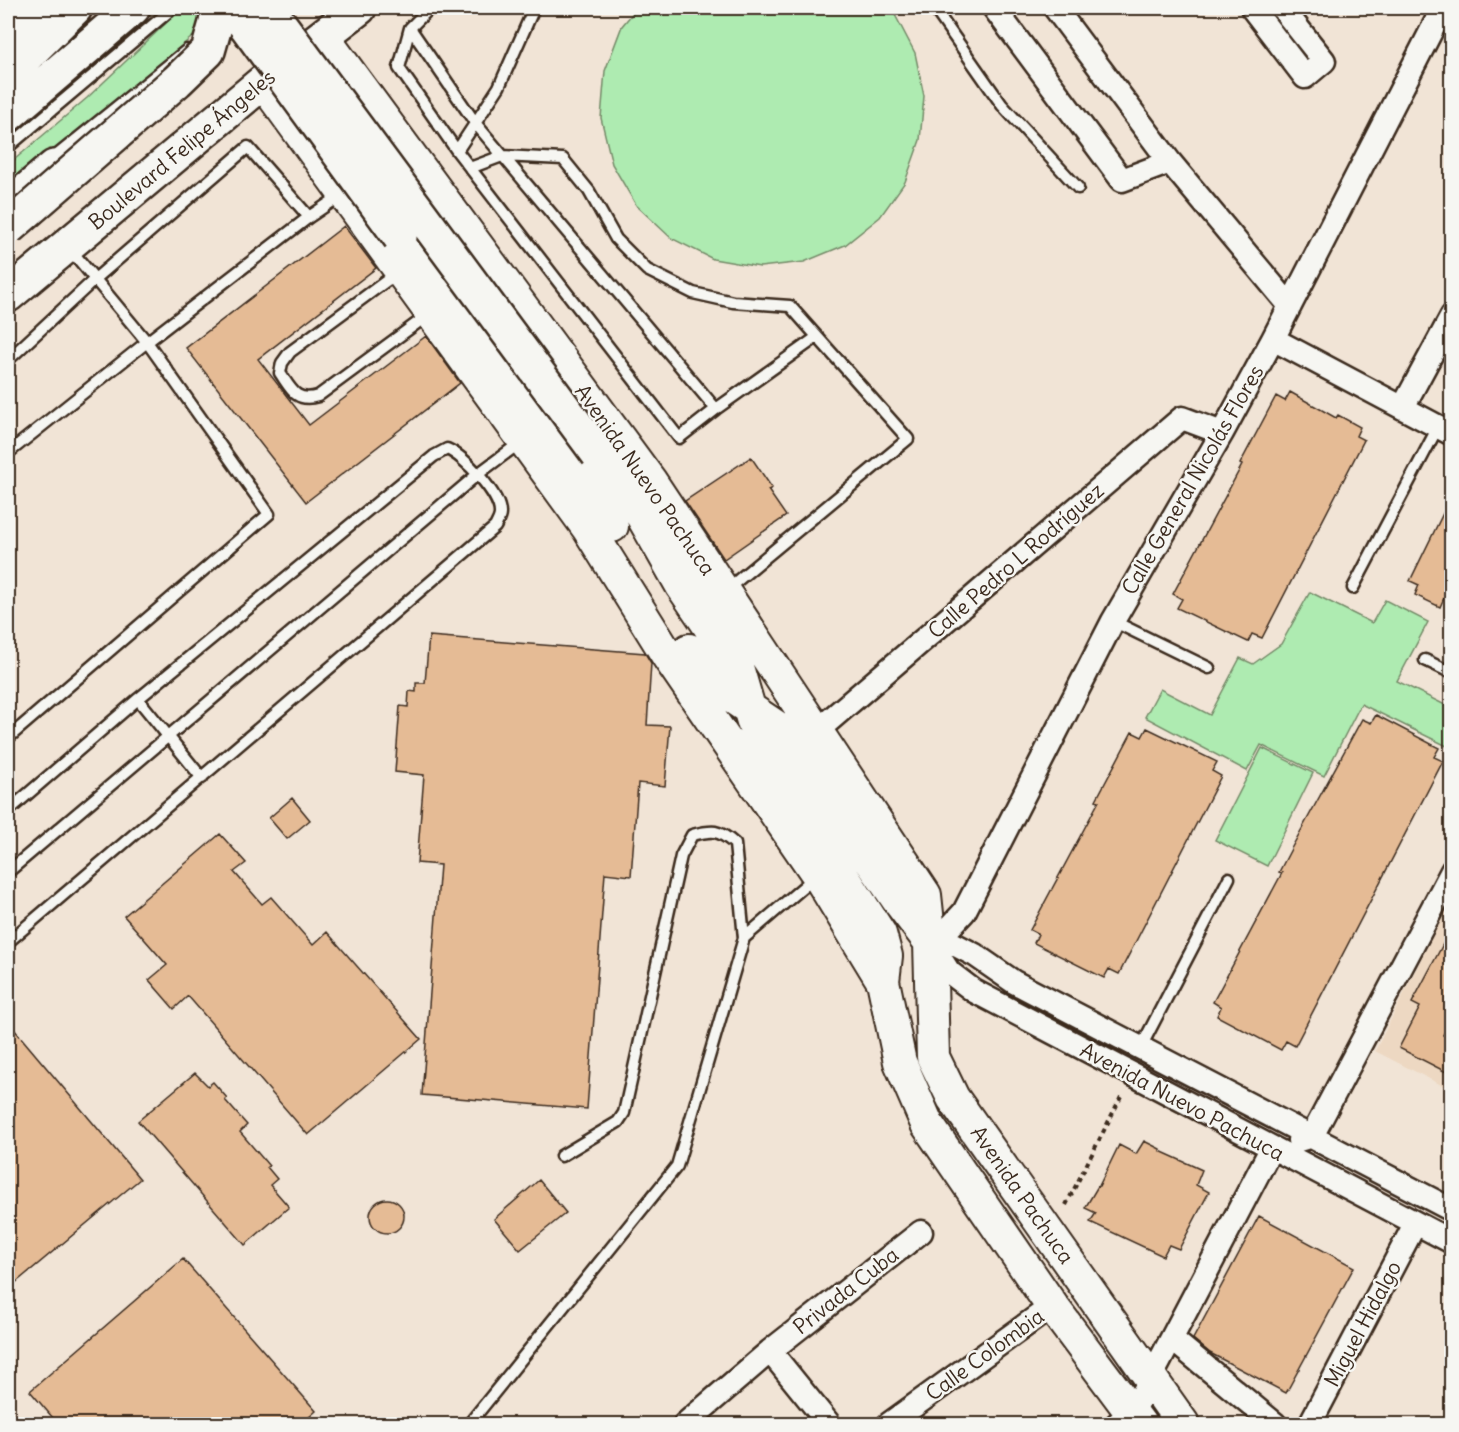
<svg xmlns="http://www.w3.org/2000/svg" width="1459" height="1432" viewBox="0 0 1459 1432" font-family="Delius,sans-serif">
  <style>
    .built { fill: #edd8c2 }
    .green { fill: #aeebb1; stroke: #748a68; stroke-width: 1.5 }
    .building { fill: #e5bb95; stroke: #3b2a1e; stroke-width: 1.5 }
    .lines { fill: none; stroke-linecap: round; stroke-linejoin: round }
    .service-casing { stroke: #3b2a1e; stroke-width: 15 }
    .minor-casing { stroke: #3b2a1e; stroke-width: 27 }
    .secondary-casing { stroke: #3b2a1e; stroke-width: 36 }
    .primary-casing { stroke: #3b2a1e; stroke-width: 38 }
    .trunk-casing { stroke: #3b2a1e; stroke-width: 38 }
    .path { stroke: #3b2a1e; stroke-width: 4; stroke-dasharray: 4.5 4.5; stroke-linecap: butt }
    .service { stroke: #f6f6f2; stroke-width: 10 }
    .minor { stroke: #f6f6f2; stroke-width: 22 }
    .secondary { stroke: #f6f6f2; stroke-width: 32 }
    .primary { stroke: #f6f6f2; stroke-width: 33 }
    .trunk { stroke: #f6f6f2; stroke-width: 33 }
    .trunk-bridge-casing { stroke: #3b2a1e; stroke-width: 38; stroke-linecap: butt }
    .trunk-bridge { stroke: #f6f6f2; stroke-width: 33 }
    .labels { text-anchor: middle; stroke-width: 5; stroke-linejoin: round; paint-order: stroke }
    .street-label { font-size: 21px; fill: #3b2a1e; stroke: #f6f6f2 }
  </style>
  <rect width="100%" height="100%" fill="#f1e4d6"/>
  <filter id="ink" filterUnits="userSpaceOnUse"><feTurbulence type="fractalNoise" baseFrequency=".0167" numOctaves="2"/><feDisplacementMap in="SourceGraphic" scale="12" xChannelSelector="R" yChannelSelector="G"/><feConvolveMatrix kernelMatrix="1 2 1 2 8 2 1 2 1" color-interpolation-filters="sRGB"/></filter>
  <g filter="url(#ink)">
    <path class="built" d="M1451 900V1090L1375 1051Z"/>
    <path class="green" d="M182 8H228L8 186V165L87 98Z
      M637 8H889L894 13 915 53 924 96 920 140 905 182 880 217 845 245 804 262 760 267 713 259 671 238 636 205 612 164 601 118 605 71 622 26Z
      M1310 592 1372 623 1385 600 1428 622 1397 681 1451 708V748L1361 704 1324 776 1261 745 1247 771 1145 717 1160 689 1210 715 1240 658 1253 664 1281 644Z
      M1262 748 1313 773 1267 866 1215 840Z"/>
    <path class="building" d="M344 226 376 268 258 359 309 425 426 336 460 383 306 502 186 348Z
      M1290 392 1336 418 1338 415 1360 427 1356 436 1364 440 1262 638 1252 634 1248 642 1177 608 1182 599 1173 594 1242 465 1240 464 1276 396 1285 401Z
      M751 457 772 488 768 490 786 516 724 559 685 501Z
      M1452 495V601L1444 598 1440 607 1415 595 1419 585 1410 581Z
      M429 636 645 653 651 663 647 725 670 726 665 786 638 783 631 876 605 873 587 1109 422 1095 440 865 417 863 424 775 395 772 400 706 408 707 409 691 416 692V683H425Z
      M1376 715 1439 748 1434 757 1443 761 1295 1046 1286 1041 1281 1050 1217 1016 1221 1007 1213 1002 1282 873 1279 872 1292 847 1362 719 1371 723Z
      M1147 728 1217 762 1212 771 1221 776 1119 974 1109 969 1104 978 1034 943 1038 934 1030 930 1099 801 1096 800 1132 732 1142 737Z
      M292 798 310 820 287 839 269 818Z
      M220 834 246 863 234 872 262 904 271 897 313 945 327 932 421 1039 308 1135 188 996 174 1009 149 980 167 965 124 916Z
      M1452 927V1019L1443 1035 1452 1039V1075L1399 1048 1420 1007 1412 1003Z
      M8 1022 140 1179 8 1289Z
      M195 1073 208 1086 213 1082 227 1098 225 1100 247 1125 240 1132 269 1166 267 1167 277 1179 270 1185 289 1207 245 1245 138 1121Z
      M1144 1141 1160 1149V1151L1202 1170 1196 1185 1209 1192 1179 1249 1169 1245 1163 1256 1090 1222 1096 1213 1085 1208 1098 1186H1099L1119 1145 1136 1154Z
      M539 1180 566 1213 520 1250 494 1219Z
      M370 1216a17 17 0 1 1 34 0a17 17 0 1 1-34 0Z
      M1259 1216 1354 1267 1286 1393 1210 1353 1193 1339Z
      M183 1259 316 1411 300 1425H59L30 1391Z"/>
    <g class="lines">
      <g class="service-casing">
        <path id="service" d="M430 8 410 28 399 68 457 151 679 438 716 409 817 337
          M934 8 1002 105 1078 188
          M410 28 476 124 716 409
          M8 147 173 8
          M457 151 499 87 534 8
          M50 161 187 50
          M470 168 502 156 563 159 589 191 616 239 647 270 693 293 733 302 790 306 908 439 725 591
          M397 273 290 352 282 363 280 373C291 389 296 403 318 396L428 315
          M8 360 94 280 248 147 309 217
          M8 453 147 342 70 249
          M1353 588 1438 427
          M1113 621 1209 668
          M1425 660 1452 673
          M138 699 202 778
          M8 738 269 514 147 342 309 217 343 194
          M8 811 138 699 434 456 447 449C464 456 501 495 500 514 500 518 497 523 495 527L8 942
          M8 872 478 474 521 442
          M1141 1047 1229 878
          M561 1156 618 1122 624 1113 681 856 692 835C713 830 718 829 735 844L744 938
          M469 1424 677 1166 744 938 815 877"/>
      </g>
      <g class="minor-casing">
        <path id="minor" d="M994 8 1122 180 1170 162
          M1055 8 1170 162 1290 306
          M1252 8 1305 77 1324 61 1282 8
          M1273 339 1452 434
          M1403 407 1452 316
          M817 731 1182 418 1222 433
          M930 942 950 927 964 912 1113 621 1222 433 1273 339 1443 8
          M930 942 949 972 974 991 1452 1242
          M930 942H950L975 955 1014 982 1452 1210
          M1299 1140 1312 1136 1452 871
          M1172 1339 1275 1424
          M770 1351 829 1424
          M685 1424 770 1351 921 1232
          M889 1424 1052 1306
          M1117 1424 1132 1414 1271 1149
          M1310 1424 1415 1224"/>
      </g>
      <g class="secondary-casing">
        <path id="secondary" d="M323 37 651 482 925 895 930 942 933 1057 953 1098 1183 1424
          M263 82 588 528 669 658 818 875 882 980
          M598 454 636 505 682 586 737 667 761 749 880 934 886 956 883 981 900 1062 927 1124 1052 1306 1140 1424
          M574 471 612 526
          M689 650 711 683 781 730 898 900 930 942"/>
      </g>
      <g class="primary-casing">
        <path id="primary" d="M8 32 36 8
          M8 295 263 82 359 8"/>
      </g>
      <g class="trunk-casing">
        <path id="trunk" d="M8 74 75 8
          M8 115 133 8
          M8 206 54 167
          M400 237 574 471"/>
      </g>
      <path class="path" d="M1066 1205 1123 1093"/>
      <use href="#service" class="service"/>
      <use href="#minor" class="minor"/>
      <use href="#secondary" class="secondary"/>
      <use href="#primary" class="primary"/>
      <use href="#trunk" class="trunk"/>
      <g class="trunk-bridge-casing">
        <path id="trunk-bridge" d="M233 8 400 237
          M268 8 598 454
          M8 228 177 81 208 51 216 23 218 8"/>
      </g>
      <use href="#trunk-bridge" class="trunk-bridge"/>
    </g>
  </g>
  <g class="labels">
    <g class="street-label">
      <text transform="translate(182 150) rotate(-40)" y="7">Boulevard Felipe Ángeles</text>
      <text transform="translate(645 480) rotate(55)" y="7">Avenida Nuevo Pachuca</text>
      <text transform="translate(1193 480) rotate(-60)" y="7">Calle General Nicolás Flores</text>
      <text transform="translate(1016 561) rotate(-41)" y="7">Calle Pedro L Rodríguez</text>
      <text transform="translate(1182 1102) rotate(28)" y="7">Avenida Nuevo Pachuca</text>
      <text transform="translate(1022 1195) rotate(55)" y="7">Avenida Pachuca</text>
      <text transform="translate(846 1291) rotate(-38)" y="7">Privada Cuba</text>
      <text transform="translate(1363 1324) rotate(-62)" y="7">Miguel Hidalgo</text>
      <text transform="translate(985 1355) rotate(-36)" y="7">Calle Colombia</text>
    </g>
  </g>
  <rect width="1459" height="1432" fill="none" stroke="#f6f6f2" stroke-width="30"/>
  <rect x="15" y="15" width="1429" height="1402" fill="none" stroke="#3b2a1e" stroke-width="2" filter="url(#ink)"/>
</svg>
